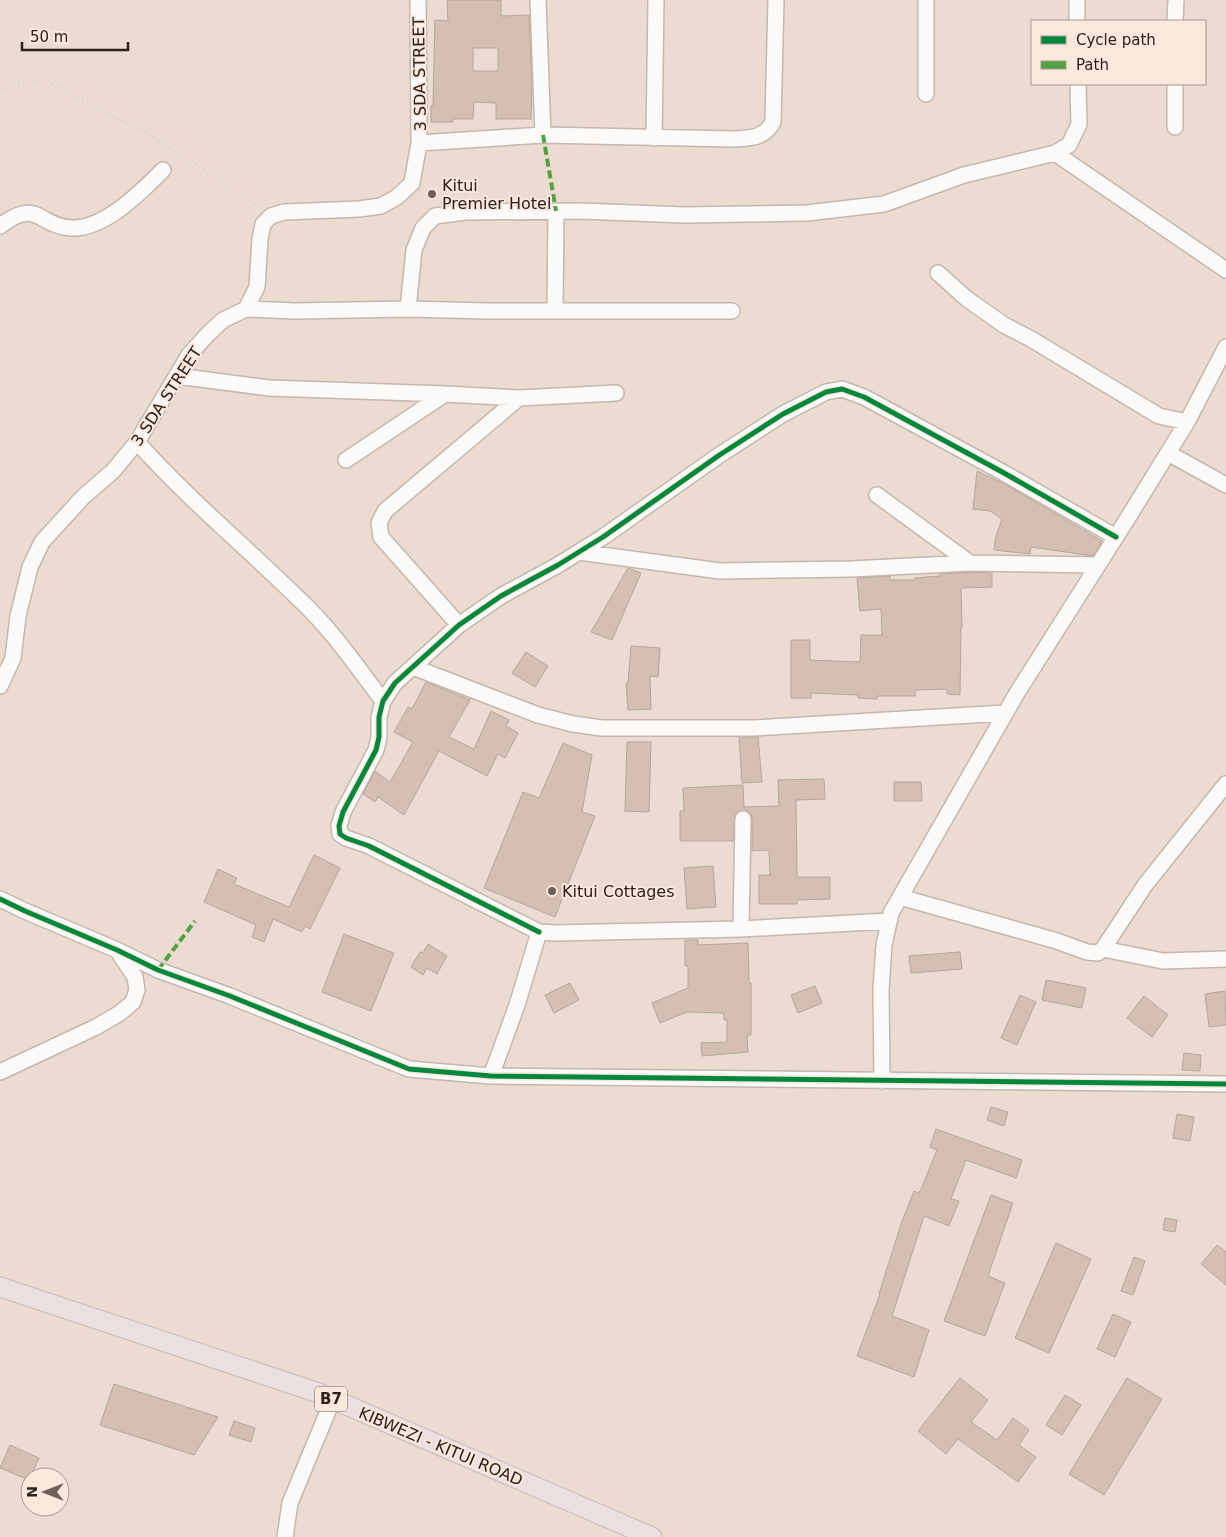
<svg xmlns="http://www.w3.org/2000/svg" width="1226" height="1537" viewBox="0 0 1226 1537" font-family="'DejaVu Sans',sans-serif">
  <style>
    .building { fill: #d5bfb2; stroke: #b4a69e; fill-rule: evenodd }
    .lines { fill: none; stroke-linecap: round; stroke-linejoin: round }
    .minor-casing { stroke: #c4b7ae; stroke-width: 18 }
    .major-casing { stroke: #c6bdb8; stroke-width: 21 }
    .path { stroke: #d2cecb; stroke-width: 2.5; stroke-dasharray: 1 4; stroke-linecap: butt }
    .minor { stroke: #fcfaf8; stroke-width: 15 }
    .major { stroke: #ebdfe0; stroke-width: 19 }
    .quiet { stroke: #51a240; stroke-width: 4; stroke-dasharray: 8 4; stroke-linecap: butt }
    .cycleway-casing { stroke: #fbe8dc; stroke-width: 8 }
    .cycleway { stroke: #00873e; stroke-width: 5 }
    .poi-dot { fill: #6f6159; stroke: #fbe8dc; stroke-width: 2 }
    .labels { text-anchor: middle; stroke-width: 4; stroke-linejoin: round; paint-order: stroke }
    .shield { fill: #fbe8dc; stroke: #6a5c54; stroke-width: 1 }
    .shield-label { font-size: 15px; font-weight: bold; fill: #2c2019 }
    .street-label { font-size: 16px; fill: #2c2019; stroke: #fbe8dc }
    .poi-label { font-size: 16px; fill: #2c2019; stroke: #fbe8dc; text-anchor: start }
  </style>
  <rect width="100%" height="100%" fill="#ecdbd0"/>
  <path class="building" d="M447 0H501V16L529 15 532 86 531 119H496V103L474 102 473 119H453V122H431V106H433L435 20 448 21ZM473 48H498V71H473Z
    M977 471 1008 486 1102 541 1093 556 1031 547 1030 554 994 550 996 536 1002 519 990 511 973 509Z
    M628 568 641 573 612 640 591 632Z
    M975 572 992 573V587L961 588 962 628H961L960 695 947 694V689L915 690V696H877V699L858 698V695L811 693V698H791V640H810V660L860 662 861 635H882L881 609 860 611 857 578 890 576V580H915V578L940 576V574Z
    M631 646 660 648 658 677 650 676 651 709 628 710 626 683H628Z
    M526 652 548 666 535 687 512 673Z
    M426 682 470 700 449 737 474 749 491 711 509 720 506 726 518 733 505 758 498 754 487 776 439 751 404 815 378 797 375 802 363 794 375 771 390 782 413 742 394 732 408 707 412 709Z
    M739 737H758L762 782 742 783Z
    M627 742H651L649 812 625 811Z
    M563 743 592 755 582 812 595 816 555 917 484 888 523 792 539 798Z
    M824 779 825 799 796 800 797 877H830V899L797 900V904H759V875H770L769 850 752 851V819L751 814 747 811H739L735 815 733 841H680V811H684L683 788 743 785 744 807 779 806 778 780Z
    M894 782H921L922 801H894Z
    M314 855 340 868 310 929 305 926 302 932 273 919 264 942 252 937 256 925 204 902 218 869 237 878 234 884 289 907Z
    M713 866 716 907 687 909 684 868Z
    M344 934 394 953 371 1011 322 992Z
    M685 940H698V945L748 943 749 983H751V1035H747L748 1052 702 1056 701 1043 727 1042V1020H724V1013L687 1012 660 1023 652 1003 688 988V966H685Z
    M428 944 447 956 437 974 427 968 423 975 411 967 420 952 423 953Z
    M960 952 962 969 911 973 909 956Z
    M1046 980 1086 988 1082 1008 1042 1000Z
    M570 983 579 1000 554 1013 545 995Z
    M815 986 822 1003 798 1013 791 995Z
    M1225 991 1226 1025 1209 1027 1205 994Z
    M1020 995 1036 1002 1017 1045 1001 1038Z
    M1144 996 1168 1015 1152 1037 1127 1018Z
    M1184 1053 1201 1055 1200 1071 1182 1070Z
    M991 1107 1008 1112 1004 1126 987 1120Z
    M1177 1114 1194 1117 1190 1141 1173 1138Z
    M936 1129 1022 1160 1016 1178 966 1160 951 1199 959 1201 949 1226 924 1216 892 1316 929 1330 914 1377 857 1356 880 1294H879L901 1224 914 1191 919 1193 922 1187 937 1150 930 1147Z
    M991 1195 1013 1203 988 1276 1005 1283 985 1336 944 1321Z
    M1165 1218 1177 1220 1175 1232 1163 1230Z
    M1056 1243 1091 1259 1049 1353 1015 1338Z
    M1217 1245 1226 1252V1285L1201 1264Z
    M1134 1257 1145 1261 1133 1295 1121 1291Z
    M1113 1314 1131 1322 1115 1357 1097 1349Z
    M960 1378 988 1400 971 1422 997 1440 1013 1418 1029 1430 1019 1445 1036 1457 1018 1482 958 1439 946 1454 918 1431Z
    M1127 1378 1162 1399 1104 1495 1069 1474Z
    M114 1384 218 1417 194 1455 100 1425Z
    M1065 1395 1081 1405 1062 1435 1046 1425Z
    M234 1421 255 1428 251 1442 229 1435Z
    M10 1445 39 1458 29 1480 0 1468Z"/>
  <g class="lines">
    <g class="minor-casing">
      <path id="minor" d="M538 0 543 135
        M1077 0V21
        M1175 21 1176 0
        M926 94V0
        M1175 127V84
        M654 138 656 0
        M419 143 543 135 733 139C750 138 764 139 773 122L776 0
        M1055 153 1226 270
        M0 226C38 197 38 226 71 228 104 230 142 191 163 170
        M938 273 967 299 1004 325 1031 339 1159 416 1187 422
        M246 309 295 311 408 309 486 311H732
        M408 309 414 250 423 228 435 216 465 212 581 211 684 215 807 213 884 204 964 175 1055 153 1069 145 1079 124 1078 84
        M555 311 556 211
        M177 376 269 388 445 394 519 398 616 393
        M137 442C188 499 246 547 301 601 332 630 357 667 383 701
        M1168 453 1226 485
        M346 460 445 394
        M877 495 970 563
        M579 552 720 571 851 569 970 563 1098 565
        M459 625 381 537 379 523 385 511 519 398
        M413 667 538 715 573 724 602 728H754L1005 713
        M0 686 13 658 18 616 30 567 42 542 83 497 113 471 137 442 189 355 208 334 223 320 246 309 257 287 260 239 263 224 271 216 284 212 359 209 381 206 397 197 412 183 419 143 418 0
        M900 897 1057 941 1087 952 1098 953 1103 949 1145 885 1226 784
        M0 899 25 911 117 950 158 970 230 996 409 1069 491 1076 1226 1084
        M741 929 743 819
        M539 932 369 846 346 838 340 834 339 826 343 812 376 750 379 737V717L383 701 395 683 459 625 501 596 558 565 603 537 718 456 783 414 826 392 842 389 864 397 1004 473 1116 537
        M1103 949 1163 961 1226 959
        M0 1072 96 1027 120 1013 133 1002 137 990 135 977 119 953
        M491 1076 517 1005 539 932 555 933 741 929 889 921
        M882 1081 881 989 884 945 891 913 1017 693 1126 521 1187 422 1226 347
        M285 1537 290 1503 333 1399"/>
    </g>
    <g class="major-casing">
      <path id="major" d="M0 1287 316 1392 652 1537"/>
    </g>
    <path class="path" d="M0 91 13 84 44 79 116 118 141 129 256 205"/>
    <use href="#minor" class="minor"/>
    <use href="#major" class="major"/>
    <path class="quiet" d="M543 135 556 211
      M158 970 195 921"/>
    <g class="cycleway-casing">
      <path id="cycleway" d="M0 899 25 911 117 950 158 970 230 996 409 1069 491 1076 1226 1084
        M539 932 369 846 346 838 340 834 339 826 343 812 376 750 379 737V717L383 701 395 683 459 625 501 596 558 565 603 537 718 456 783 414 826 392 842 389 864 397 1004 473 1116 537"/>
    </g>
    <use href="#cycleway" class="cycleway"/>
  </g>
  <g class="poi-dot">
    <circle cx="432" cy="194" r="5"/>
    <circle cx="552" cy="891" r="5"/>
  </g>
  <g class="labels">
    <rect class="shield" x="315" y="1386.5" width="32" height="25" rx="4"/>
    <g class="shield-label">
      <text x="331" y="1404">B7</text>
    </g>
    <g class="street-label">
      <text transform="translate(419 74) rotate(-91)" y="6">3 SDA STREET</text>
      <text transform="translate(166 396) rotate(-57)" y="6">3 SDA STREET</text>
      <text transform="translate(441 1446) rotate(23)" y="6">KIBWEZI - KITUI ROAD</text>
    </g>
    <g class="poi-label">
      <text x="442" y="191">Kitui<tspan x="442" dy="18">Premier Hotel</tspan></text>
      <text x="562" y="897">Kitui Cottages</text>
    </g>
  </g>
  <rect x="1031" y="20" width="175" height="65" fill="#fbe8dc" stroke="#a8988e"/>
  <rect x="1041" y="36" width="25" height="8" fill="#00873e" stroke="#a8988e"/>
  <text x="1076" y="45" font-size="15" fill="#2c2019">Cycle path</text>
  <rect x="1041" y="61" width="25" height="8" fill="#51a240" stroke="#a8988e"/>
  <text x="1076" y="70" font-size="15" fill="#2c2019">Path</text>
  <g transform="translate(45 1492) rotate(270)"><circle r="24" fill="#fbe8dc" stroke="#a8988e"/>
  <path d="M0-4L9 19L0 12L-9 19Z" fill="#6f6159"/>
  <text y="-8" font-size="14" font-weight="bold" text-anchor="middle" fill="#2c2019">N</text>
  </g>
  <path d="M22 42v8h106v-8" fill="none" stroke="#2c2019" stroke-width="2.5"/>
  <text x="30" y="42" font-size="15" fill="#2c2019" stroke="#fbe8dc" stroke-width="4" paint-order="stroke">50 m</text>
</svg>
